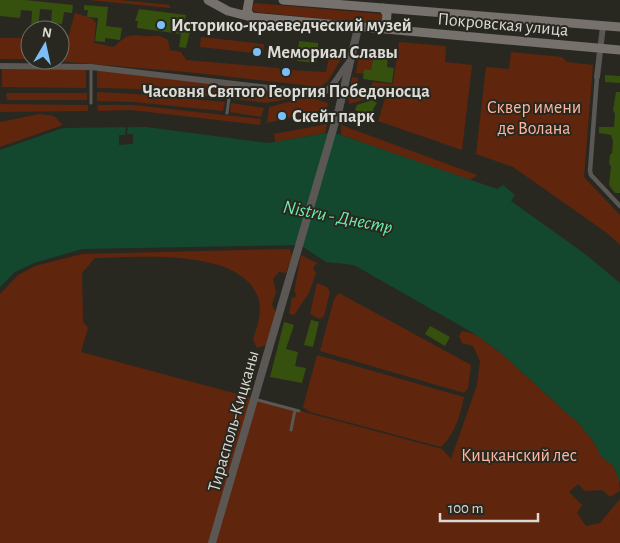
<svg xmlns="http://www.w3.org/2000/svg" width="620" height="543" viewBox="0 0 620 543" font-family="'Alegreya Sans',sans-serif">
  <style>
    .green { fill: #60250d }
    .water { fill: #13482f }
    .pier { fill: #292820 }
    .building { fill: #36500d }
    .lines { fill: none; stroke-linecap: round; stroke-linejoin: round }
    .service { stroke: #5a5754; stroke-width: 3 }
    .pedestrian { stroke: #5a5754; stroke-width: 4.5 }
    .minor { stroke: #5a5754; stroke-width: 6 }
    .tertiary { stroke: #5a5754; stroke-width: 8 }
    .secondary { stroke: #76716c; stroke-width: 9 }
    .poi-dot { fill: #7dbef9; stroke: #292820; stroke-width: 2 }
    .labels { text-anchor: middle; stroke-width: 4; stroke-linejoin: round; paint-order: stroke }
    .street-label { font-size: 18px; fill: #dbdad5; stroke: #292820 }
    .poi-label { font-size: 18px; font-weight: bold; fill: #dbdad5; stroke: #292820; text-anchor: start }
    .park-label { font-size: 18px; fill: #feb79e; stroke: #292820 }
    .water-label { font-size: 19px; font-style: italic; fill: #6ceeab; stroke: #292820 }
  </style>
  <rect width="100%" height="100%" fill="#292820"/>
  <path class="green" d="M89 0H120L170 5V8Z
    M255 3 381 14 383 16V22L379 24 255 12 251 8Z
    M75 13 93 19 96 23 94 43 114 47C126 35 129 34 145 36 157 37 155 33 168 40L170 50 181 52 186 60 279 68 282 76 289 77 291 70 326 72 329 57 339 58 344 54 328 81 320 87 186 72 46 60H60V40L68 37Z
    M201 37 264 44 263 54 200 47Z
    M0 38H30V59H0Z
    M399 42 446 46 445 62 472 65 462 150 378 121 385 99 380 95 349 104 348 95 352 77 358 78 359 88 370 89 373 82 393 84Z
    M362 52 374 54 371 70 365 69 364 74 356 73 358 61Z
    M511 52 562 57 567 62 593 65 584 177 620 215V245L607 233 513 167 476 154 486 67 509 69Z
    M2 69H86V88L2 87Z
    M97 70 228 84 225 98 136 89 97 88Z
    M234 86 302 96 266 103 232 99Z
    M97 92 135 94 225 102 223 111 134 102 97 101Z
    M6 93H87V100H7Z
    M308 97 328 103 327 109 267 123 269 107Z
    M231 103 264 108 261 117 230 112Z
    M0 104 88 105V111L0 112Z
    M97 105H133L261 119 260 125 131 110 98 111Z
    M40 114 54 116 63 125 0 147V122Z
    M327 124 325 133 275 142 274 134Z
    M341 125 477 175 470 180 341 135Z
    M290 249 292 256 286 273 279 272 273 279 276 292 272 305 276 312 267 345 257 348 253 339C257 327 262 313 259 301 246 247 138 257 95 258L82 273 83 322 88 328 81 352 442 449 451 459 477 385 480 361 473 346 462 343 459 336 462 331 475 334 501 353 580 425 593 441 601 456 614 467 619 480 620 491 610 497 602 490 585 491 578 484 569 492 582 505 577 513 586 526 600 523 620 499V543H0V294L18 275 35 266 82 254Z
    M301 255 317 263 313 268 316 273 309 293 294 315 289 314 292 297 295 298 296 293 294 292Z
    M317 283 327 287 330 292 324 316 320 319 310 314Z
    M339 293 471 365 468 388 464 393 320 351 334 299Z
    M317 355 464 397C460 416 455 433 441 447L310 412 303 407Z"/>
  <path class="water" d="M146 127 268 143 332 132 497 189 503 185 515 195 511 201 585 254 620 283V483L614 467 601 456 593 441 580 425 501 353 475 334 354 265 326 262 300 245 82 249 34 263 15 272 0 287V150L63 128Z"/>
  <path class="pier" d="M126 125H128L127 134H133V144L119 145V135H125Z"/>
  <path class="building" d="M0 0H25L73 5 72 13 64 12 62 24 51 23 52 10 40 9 38 30H31L32 11 21 10 20 18 0 16Z
    M84 5 108 7 106 26 122 28 120 40 105 38V42L95 41 98 18 87 17 88 10H84Z
    M139 9 186 15 184 22 192 23 186 48 179 47 181 34 137 28 138 21H135Z
    M299 41 318 43V50L340 52 339 57 317 55 316 63 297 61Z
    M374 54 388 56 387 67 394 68 392 83 363 79 364 69 371 70Z
    M605 75 620 76V83L605 82Z
    M616 92H620V193H615L609 185 611 166 609 164 610 155 612 153 613 141 611 135 599 133V127H614L615 114 613 110Z
    M372 100 377 103 373 109 375 121 373 123 365 121V114L355 110 357 105Z
    M311 320 319 322 313 347 304 345Z
    M284 322 294 325 286 349 298 352 295 366 306 368 302 383 270 377Z
    M430 326 450 337 445 346 425 334Z"/>
  <g class="lines">
    <path class="service" d="M91 103V68
      M227 113 231 83
      M254 399 299 411
      M291 430 295 410"/>
    <path class="pedestrian" d="M597 77 590 171 591 175 620 206"/>
    <path class="minor" d="M0 66 91 67 320 94C335 89 340 70 351 60
      M597 77 603 26"/>
    <path class="tertiary" d="M212 543 339 109 358 28"/>
    <path class="secondary" d="M208 0 228 11 251 17 620 50
      M249 0 247 11 251 17
      M283 0 620 27
      M381 30 386 25 387 14 383 8"/>
  </g>
  <g class="poi-dot">
    <circle cx="161" cy="25" r="5"/>
    <circle cx="257" cy="52" r="5"/>
    <circle cx="286" cy="72" r="5"/>
    <circle cx="282" cy="116" r="5"/>
  </g>
  <g class="labels">
    <g class="street-label">
      <text transform="translate(503 24) rotate(5)" y="6">Покровская улица</text>
      <text transform="translate(233 421) rotate(-74)" y="6">Тирасполь-Кицканы</text>
    </g>
    <g class="poi-label">
      <text x="171" y="31">Историко-краеведческий музей</text>
      <text x="267" y="58">Мемориал Славы</text>
      <text x="286" y="97" text-anchor="middle">Часовня Святого Георгия Победоносца</text>
      <text x="292" y="122">Скейт парк</text>
    </g>
    <g class="park-label">
      <text x="534" y="113">Сквер имени<tspan x="534" dy="21">де Волана</tspan></text>
      <text x="519" y="461">Кицканский лес</text>
    </g>
    <g class="water-label">
      <text transform="translate(338 216) rotate(11)" y="7">Nistru - Днестр</text>
    </g>
  </g>
  <g transform="translate(45 45) rotate(9)"><circle r="24" fill="#292820" stroke="#706f68"/>
  <path d="M0-4L9 19L0 12L-9 19Z" fill="#7dbef9"/>
  <text y="-8" font-size="14" font-weight="bold" text-anchor="middle" fill="#dbdad5">N</text>
  </g>
  <path d="M440 513v8h98v-8" fill="none" stroke="#dbdad5" stroke-width="2.5"/>
  <text x="448" y="513" font-size="15" fill="#dbdad5" stroke="#292820" stroke-width="4" paint-order="stroke">100 m</text>
</svg>
